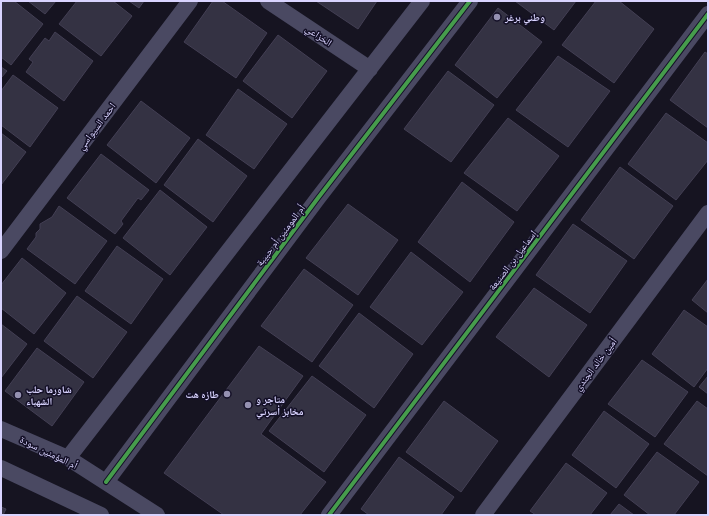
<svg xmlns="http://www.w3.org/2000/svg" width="709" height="516" viewBox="0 0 709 516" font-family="Inter,'Noto Naskh Arabic',sans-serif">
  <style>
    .building { fill: #343243; stroke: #433f54 }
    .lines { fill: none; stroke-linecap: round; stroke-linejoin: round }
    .minor { stroke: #4a4962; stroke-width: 16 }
    .cycleway-casing { stroke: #130f26; stroke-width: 6 }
    .cycleway { stroke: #469c4c; stroke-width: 4 }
    .poi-dot { fill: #9591b1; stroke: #130f26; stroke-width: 1.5 }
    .labels { text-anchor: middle; stroke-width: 3; stroke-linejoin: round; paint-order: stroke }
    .poi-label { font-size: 10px; font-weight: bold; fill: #d9d4ff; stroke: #130f26; text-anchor: start }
    .street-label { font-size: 10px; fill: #d9d4ff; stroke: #130f26 }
  </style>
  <rect width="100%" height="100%" fill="#161421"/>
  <path class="building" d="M1 1H14L43 24 11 65 1 57Z
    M28 1H56L45 14Z
    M77 1H113L132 16 101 56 59 24Z
    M129 1H144L139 8Z
    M213 1H222L267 33 236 78 184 42Z
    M316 1H377L358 29Z
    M515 1H576L554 30Z
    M596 1H619L654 29 614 83 562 45Z
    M498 8 542 42 497 98 455 65Z
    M55 32 93 61 64 101 26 72 33 62 29 59 45 38 49 41Z
    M278 35 327 71 292 118 243 81Z
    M705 52 708 54V128L670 100Z
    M558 56 610 91 568 147 516 110Z
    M1 67 7 71 1 78Z
    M448 71 494 105 451 162 404 129Z
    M13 75 58 108 30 147 1 125V91Z
    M238 89 287 124 254 169 206 135Z
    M141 101 190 138 156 183 107 145Z
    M666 113 708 143V160L676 200 628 164Z
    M508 118 559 156 517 211 464 173Z
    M1 133 26 152 1 185Z
    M198 139 247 176 213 222 164 185Z
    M101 154 149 190 141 200 138 198 121 221 123 224 115 234 67 198Z
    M620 167 673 206 634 259 581 220Z
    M462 182 514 222 470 282 418 242Z
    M160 190 207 227 170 275 123 238Z
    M348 204 398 240 358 295 306 258Z
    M59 206 107 241 75 284 27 249 36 237V233L40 229V224L52 217Z
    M573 224 627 261 590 313 536 275Z
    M117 246 163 279 131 324 85 291Z
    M411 252 463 292 422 345 370 307Z
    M22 258 66 293 34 334 1 308V285Z
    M304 269 353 305 312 362 261 326Z
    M708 279V313L692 300Z
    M534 288 587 325 549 377 496 337Z
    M77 296 127 332 93 378 44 341Z
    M684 310 708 327V368L694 387 652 354Z
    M359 313 413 354 374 408 319 366Z
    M1 324 27 344 1 378Z
    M259 346 303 376 261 434 326 482 300 515H224L164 473Z
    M37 348 84 382 52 426 5 391Z
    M642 360 688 392 655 437 608 404Z
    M312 376 366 415 324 472 269 431Z
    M708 376V394L699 387Z
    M444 401 498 441 461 492 406 452Z
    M697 401 708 409V476L664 444Z
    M604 411 649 444 616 488 572 455Z
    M657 452 699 482 674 515H650L624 495Z
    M399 457 454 497 441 515H369L361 509Z
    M566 463 607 493 590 515H536L530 511Z
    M619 504 634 515H610Z
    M1 507 6 509 3 515H1Z"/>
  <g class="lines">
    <path class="minor" d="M268 1 370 69
      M1 251 190 1
      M1 429 68 458 157 515
      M68 458 422 1
      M1 468 101 515
      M106 482 318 198 470 1
      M329 515 708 14
      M483 515 708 213"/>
    <g class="cycleway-casing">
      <path id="cycleway" d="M106 482 318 198 470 1
        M329 515 708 14"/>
    </g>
    <use href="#cycleway" class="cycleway"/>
  </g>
  <g class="poi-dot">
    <circle cx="497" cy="17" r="4"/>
    <circle cx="227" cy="394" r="4"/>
    <circle cx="18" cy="395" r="4"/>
    <circle cx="248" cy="405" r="4"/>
  </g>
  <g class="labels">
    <g class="poi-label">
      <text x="505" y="21">وطني برغر</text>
      <text x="26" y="393">شاورما حلب<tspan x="26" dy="12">الشهباء</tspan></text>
      <text x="219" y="398" text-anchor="end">طازه هت</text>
      <text x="256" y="403">متاجر و<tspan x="256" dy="12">مخابز أسرتي</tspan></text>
    </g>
    <g class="street-label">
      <text transform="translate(319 35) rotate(34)" y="4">الخزاعي</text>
      <text transform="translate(96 126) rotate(-53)" y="4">احمد السيواسي</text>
      <text transform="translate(280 235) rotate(-53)" y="4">أم المومنين أم حبيبة</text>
      <text transform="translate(512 260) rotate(-53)" y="4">إسماعيل بن الصنيعة</text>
      <text transform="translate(595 364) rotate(-53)" y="4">أمين خالد الجندي</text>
      <text transform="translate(49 452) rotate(26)" y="4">أم المؤمنين سودة</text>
    </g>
  </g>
  <rect width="709" height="516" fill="none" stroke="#d9d4ff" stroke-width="4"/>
</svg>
